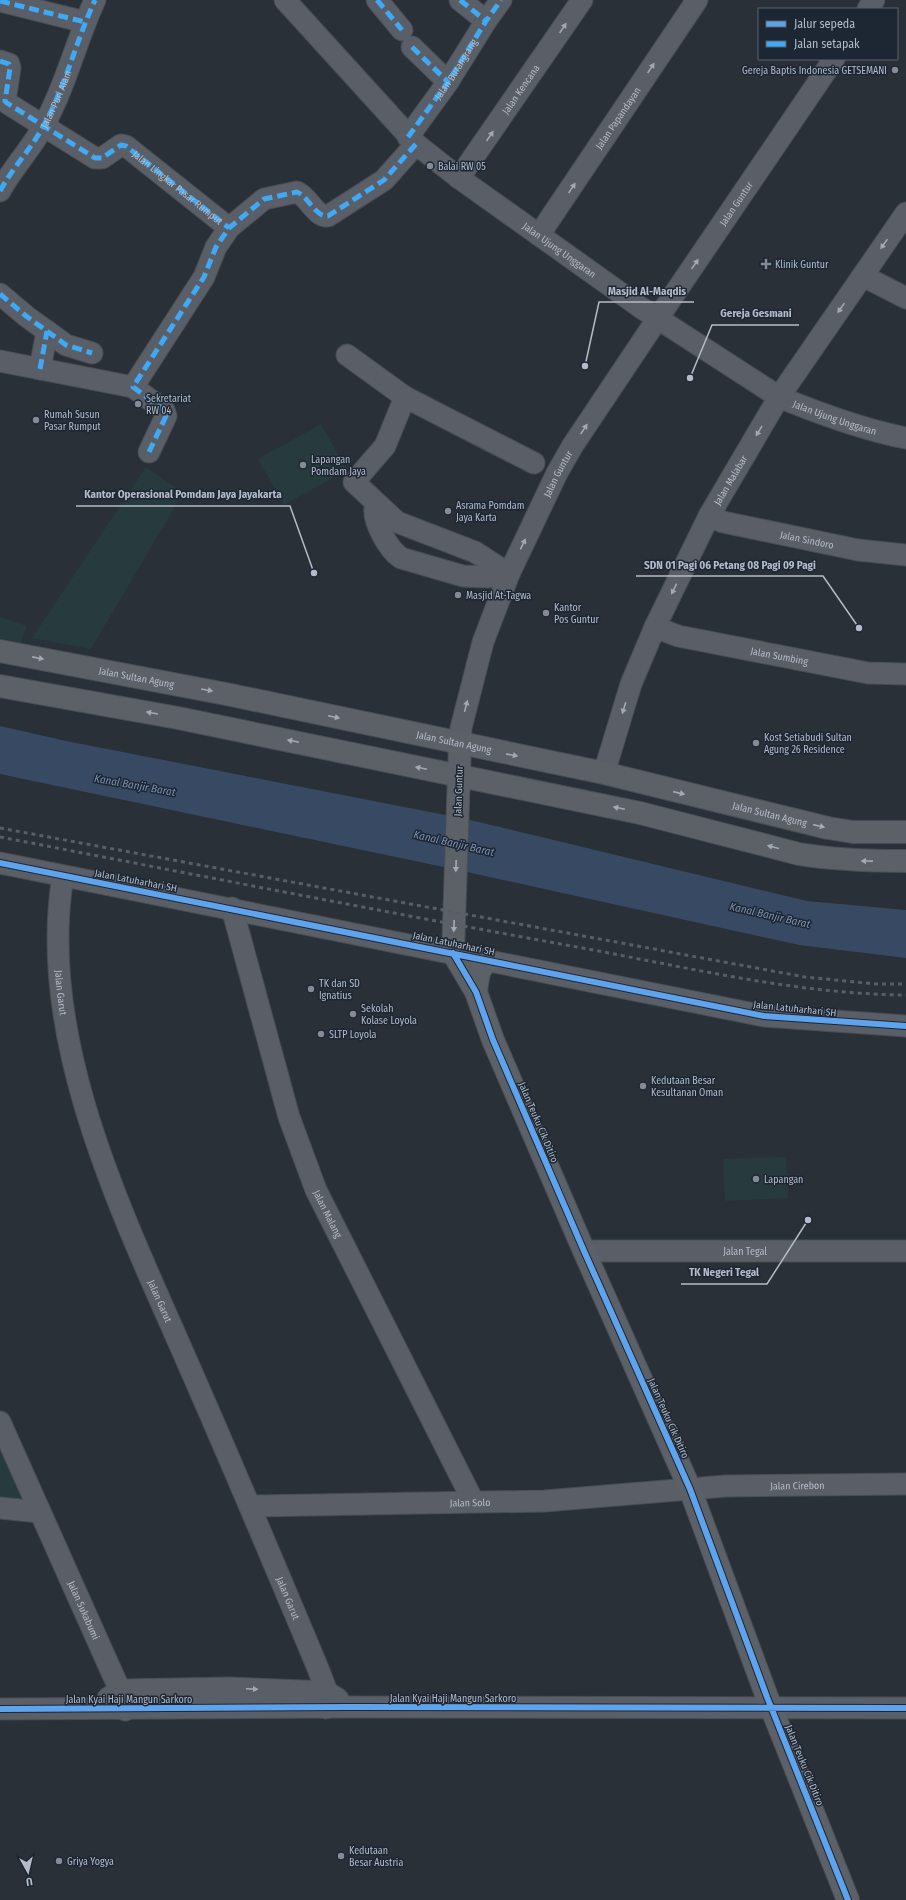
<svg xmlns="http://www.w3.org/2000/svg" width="906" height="1900" viewBox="0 0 906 1900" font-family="'Fira Sans Condensed',sans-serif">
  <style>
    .green { fill: #273a3e }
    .water { fill: #384963 }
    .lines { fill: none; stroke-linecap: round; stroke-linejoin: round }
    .minor-casing { stroke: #484c53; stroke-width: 23 }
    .major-casing { stroke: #484c55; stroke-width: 24 }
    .minor { stroke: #5a5e66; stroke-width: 21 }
    .major { stroke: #5c6168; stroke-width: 22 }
    .rail { stroke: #595d64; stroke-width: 3; stroke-dasharray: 4 4; stroke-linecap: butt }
    .quiet { stroke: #3fa9f5; stroke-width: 5; stroke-dasharray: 10 5; stroke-linecap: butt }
    .cycleway-casing { stroke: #1d2633; stroke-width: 8 }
    .cycleway { stroke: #60a3ed; stroke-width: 6 }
    .oneway { fill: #a2a9b5 }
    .oneway2 { fill: #a2aab6 }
    .poi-dot { fill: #848b96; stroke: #1d2633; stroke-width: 1.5 }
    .labels { text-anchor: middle; stroke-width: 3; stroke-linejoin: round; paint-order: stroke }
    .street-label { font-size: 10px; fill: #b4bcc9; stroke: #1d2633 }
    .poi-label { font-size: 10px; fill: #b4bcc9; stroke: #1d2633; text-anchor: start }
    .water-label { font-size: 11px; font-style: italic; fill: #7c92b1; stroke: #1d2633 }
    .leader { fill: none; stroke: #b4bcc9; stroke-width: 1.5 }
    .callout-dot { fill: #b4bcc9; stroke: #1d2633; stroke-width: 1.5 }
    .callout-label { font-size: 11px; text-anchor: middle; font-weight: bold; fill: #b4bcc9; stroke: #1d2633; stroke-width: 3; stroke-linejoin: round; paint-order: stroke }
  </style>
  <rect width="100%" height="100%" fill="#2a3038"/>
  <path class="green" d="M321 424 347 470 284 505 258 459Z
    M146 467 183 493 91 649 32 638Z
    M0 617 27 626 20 646 0 640Z
    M786 1157 788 1198 725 1201 723 1159Z
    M0 1431 33 1506 0 1505Z"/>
  <path class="water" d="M0 726 66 741 466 819 807 901 906 910V958L799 945 458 870 0 774Z"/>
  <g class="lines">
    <g class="minor-casing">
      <g id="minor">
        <path id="s1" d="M285 0 416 144 459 178 640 307 779 397C818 413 864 430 906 438"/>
        <path d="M377 0 402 30"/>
        <path d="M460 0 486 21"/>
        <path d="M0 1 85 22"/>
        <path d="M868 9 874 0"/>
        <path d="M412 47 448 82"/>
        <path id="s2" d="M0 61 9 64 10 68 5 101 7 103 95 158H102L121 145 126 146 229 228"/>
        <path d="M408 137 448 82 486 21 501 0"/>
        <path id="s3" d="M459 178 582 0"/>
        <path id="s4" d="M0 191C13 167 32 148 44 125 66 85 76 41 95 0"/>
        <path id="s5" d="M539 235 697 0"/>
        <path d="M863 276 906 298"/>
        <path d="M0 294 26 316 66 345 92 353"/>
        <path d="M347 355 405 397 534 463"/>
        <path d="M0 361 133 387 164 410 166 416 149 452"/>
        <path d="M40 369 47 331"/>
        <path d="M133 387 204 277 216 247 229 228 264 199 297 192C308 196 316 218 328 216L384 180 416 144"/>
        <path d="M405 397 385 446 354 482 397 522 475 552 509 574"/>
        <path d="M376 504C370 519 389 550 401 558L463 576 488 577 498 568"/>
        <path id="s6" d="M709 516 723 522 858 550 906 555"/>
        <path id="s7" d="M655 627 678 636 868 673 906 674"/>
        <path id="s8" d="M460 744 461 728 483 642 509 574 557 473 573 445 658 318 834 59"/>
        <path id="s9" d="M604 773 631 684 655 627 709 516 779 397 906 213"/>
        <path d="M0 863 764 1016 906 1026"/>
        <path id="s10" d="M63 876C35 1044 128 1225 193 1375 235 1471 276 1568 317 1666L327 1692 326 1708"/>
        <path id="s11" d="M232 908 289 1117 316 1190 473 1501"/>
        <path id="s12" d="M584 1251H906"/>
        <path id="s13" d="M0 1422 109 1666 120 1690 125 1710"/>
        <path id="s14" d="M250 1506 545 1501 726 1486 906 1484"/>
        <path d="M0 1508 39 1512"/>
        <path d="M108 1698 120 1690 230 1688 327 1692 338 1699"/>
        <path d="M0 1709 350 1707 906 1708"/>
      </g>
    </g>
    <g class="major-casing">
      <g id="major">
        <path id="s15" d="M0 651 226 694 604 773 828 828 853 832H906"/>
        <path d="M0 686 178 718 640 813 799 854C835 860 870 861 906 861"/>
        <path d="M460 744 453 953 476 992 493 1040 584 1251 690 1489 767 1697 848 1900"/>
        <path d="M476 992C478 980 477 966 490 961"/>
      </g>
    </g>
    <use href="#minor" class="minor"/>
    <use href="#major" class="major"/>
    <path class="rail" d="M0 828 805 977 876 984H906
      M0 837C192 874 384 912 577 947 686 967 795 994 906 995"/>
    <g class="quiet">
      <path d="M377 0 402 30"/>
      <path d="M460 0 486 21"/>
      <path d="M0 1 85 22"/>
      <path d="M412 47 448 82"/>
      <path d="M0 61 9 64 10 68 5 101 7 103 95 158H102L121 145 126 146 229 228"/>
      <path id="s16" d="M408 137 448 82 486 21 501 0"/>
      <path d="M0 191C13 167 32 148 44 125 66 85 76 41 95 0"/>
      <path d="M0 294 26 316 66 345 92 353"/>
      <path d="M40 369 47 331"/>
      <path d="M149 452 166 416 164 410 133 387 204 277 216 247 229 228 264 199 297 192C308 196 316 218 328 216L384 180 416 144"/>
    </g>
    <g class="cycleway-casing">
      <path id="cycleway" d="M0 863 764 1016 906 1026
        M453 953 476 992 493 1040 584 1251 690 1489 767 1697 848 1900
        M0 1709 350 1707 906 1708"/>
    </g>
    <use href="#cycleway" class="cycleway"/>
  </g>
  <defs><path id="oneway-solid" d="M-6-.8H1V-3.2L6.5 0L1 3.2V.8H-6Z"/></defs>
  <g class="oneway">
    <use href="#oneway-solid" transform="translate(563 28) rotate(-56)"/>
    <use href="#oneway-solid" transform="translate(651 68) rotate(-56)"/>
    <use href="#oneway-solid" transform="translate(490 136) rotate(-56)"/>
    <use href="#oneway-solid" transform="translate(572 188) rotate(-56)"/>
    <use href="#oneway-solid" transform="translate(884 244) rotate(125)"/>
    <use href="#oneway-solid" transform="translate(695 264) rotate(-55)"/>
    <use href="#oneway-solid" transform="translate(841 308) rotate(125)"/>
    <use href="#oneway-solid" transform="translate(584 429) rotate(-57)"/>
    <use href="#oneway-solid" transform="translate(759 431) rotate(121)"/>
    <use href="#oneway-solid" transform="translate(523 544) rotate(-64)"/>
    <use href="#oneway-solid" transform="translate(674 589) rotate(116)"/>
    <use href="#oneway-solid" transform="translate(466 706) rotate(-76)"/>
    <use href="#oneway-solid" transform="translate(624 708) rotate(107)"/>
    <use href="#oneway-solid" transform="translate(252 1689) rotate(2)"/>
  </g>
  <g class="oneway2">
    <use href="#oneway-solid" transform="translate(38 658) rotate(11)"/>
    <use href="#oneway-solid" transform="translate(207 690) rotate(10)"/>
    <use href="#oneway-solid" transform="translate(152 713) rotate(-170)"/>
    <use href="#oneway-solid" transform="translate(334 717) rotate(12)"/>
    <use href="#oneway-solid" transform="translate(293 741) rotate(-168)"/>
    <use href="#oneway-solid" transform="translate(512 755) rotate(11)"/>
    <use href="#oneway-solid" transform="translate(421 768) rotate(-168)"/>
    <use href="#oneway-solid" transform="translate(679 793) rotate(13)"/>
    <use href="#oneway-solid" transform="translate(619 808) rotate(-168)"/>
    <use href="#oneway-solid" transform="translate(819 826) rotate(13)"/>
    <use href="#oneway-solid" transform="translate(773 847) rotate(-165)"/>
    <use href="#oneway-solid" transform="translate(867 861) rotate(-179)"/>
    <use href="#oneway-solid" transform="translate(456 866) rotate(92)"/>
    <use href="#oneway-solid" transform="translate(454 926) rotate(92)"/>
  </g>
  <g class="poi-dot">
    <circle cx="895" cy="70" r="4"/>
    <circle cx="430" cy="166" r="4"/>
    <path d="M764 258h4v4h4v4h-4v4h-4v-4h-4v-4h4z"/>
    <circle cx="138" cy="404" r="4"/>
    <circle cx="36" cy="420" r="4"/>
    <circle cx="303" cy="465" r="4"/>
    <circle cx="448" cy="511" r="4"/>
    <circle cx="458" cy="595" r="4"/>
    <circle cx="546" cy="613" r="4"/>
    <circle cx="756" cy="743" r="4"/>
    <circle cx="311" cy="989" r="4"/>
    <circle cx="353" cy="1014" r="4"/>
    <circle cx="321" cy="1034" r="4"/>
    <circle cx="643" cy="1086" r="4"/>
    <circle cx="756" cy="1179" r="4"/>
    <circle cx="341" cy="1856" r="4"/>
    <circle cx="59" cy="1861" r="4"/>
  </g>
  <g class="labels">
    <g class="street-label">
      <text dy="4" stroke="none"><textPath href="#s16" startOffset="83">Jalan Burangrang</textPath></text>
      <text dy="4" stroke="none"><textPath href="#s3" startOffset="108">Jalan Kencana</textPath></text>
      <text dy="4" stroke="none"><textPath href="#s4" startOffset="108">Jalan Puri Alam</textPath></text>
      <text dy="4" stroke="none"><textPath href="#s5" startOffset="141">Jalan Papandayan</textPath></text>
      <text dy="4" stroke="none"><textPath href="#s2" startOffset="255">Jalan Lingkar Pasar Rumput</textPath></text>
      <text dy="4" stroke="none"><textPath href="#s8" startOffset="613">Jalan Guntur</textPath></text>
      <text dy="4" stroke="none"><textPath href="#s1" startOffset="373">Jalan Ujung Unggaran</textPath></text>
      <text dy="4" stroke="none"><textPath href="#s1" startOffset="697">Jalan Ujung Unggaran</textPath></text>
      <text dy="4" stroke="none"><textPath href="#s8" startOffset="289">Jalan Guntur</textPath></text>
      <text dy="4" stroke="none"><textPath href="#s9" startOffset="320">Jalan Malabar</textPath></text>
      <text dy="4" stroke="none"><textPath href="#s6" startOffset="101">Jalan Sindoro</textPath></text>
      <text dy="4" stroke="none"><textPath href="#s7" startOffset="128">Jalan Sumbing</textPath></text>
      <text dy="4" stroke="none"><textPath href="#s15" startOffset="139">Jalan Sultan Agung</textPath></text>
      <text dy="4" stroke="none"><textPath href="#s15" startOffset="463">Jalan Sultan Agung</textPath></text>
      <text transform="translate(458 791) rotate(-88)" y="4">Jalan Guntur</text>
      <text dy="4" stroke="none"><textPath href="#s15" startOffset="787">Jalan Sultan Agung</textPath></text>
      <text transform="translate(136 880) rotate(11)" y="4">Jalan Latuharhari SH</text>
      <text transform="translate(454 943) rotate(12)" y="4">Jalan Latuharhari SH</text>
      <text dy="4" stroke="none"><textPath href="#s10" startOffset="117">Jalan Garut</textPath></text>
      <text transform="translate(795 1008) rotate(6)" y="4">Jalan Latuharhari SH</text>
      <text transform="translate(539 1122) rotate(67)" y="4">Jalan Teuku Cik Ditiro</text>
      <text dy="4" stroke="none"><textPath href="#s11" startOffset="321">Jalan Malang</textPath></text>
      <text dy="4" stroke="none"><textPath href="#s12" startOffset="161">Jalan Tegal</textPath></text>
      <text dy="4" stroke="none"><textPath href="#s10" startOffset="442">Jalan Garut</textPath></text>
      <text transform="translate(669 1418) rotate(66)" y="4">Jalan Teuku Cik Ditiro</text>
      <text dy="4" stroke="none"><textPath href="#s14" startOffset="548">Jalan Cirebon</textPath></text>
      <text dy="4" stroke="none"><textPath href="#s14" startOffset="220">Jalan Solo</textPath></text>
      <text dy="4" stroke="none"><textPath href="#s10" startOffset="766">Jalan Garut</textPath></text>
      <text dy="4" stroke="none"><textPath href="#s13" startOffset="206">Jalan Sukabumi</textPath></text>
      <text x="453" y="1702">Jalan Kyai Haji Mangun Sarkoro</text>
      <text x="129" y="1703">Jalan Kyai Haji Mangun Sarkoro</text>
      <text transform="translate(805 1765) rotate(68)" y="4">Jalan Teuku Cik Ditiro</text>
    </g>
    <g class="poi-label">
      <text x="887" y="74" text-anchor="end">Gereja Baptis Indonesia GETSEMANI</text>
      <text x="438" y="170">Balai RW 05</text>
      <text x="775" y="268">Klinik Guntur</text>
      <text x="146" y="402">Sekretariat<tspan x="146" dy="12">RW 04</tspan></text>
      <text x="44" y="418">Rumah Susun<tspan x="44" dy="12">Pasar Rumput</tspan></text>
      <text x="311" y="463">Lapangan<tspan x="311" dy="12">Pomdam Jaya</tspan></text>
      <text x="456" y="509">Asrama Pomdam<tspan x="456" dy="12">Jaya Karta</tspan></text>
      <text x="466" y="599">Masjid At-Tagwa</text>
      <text x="554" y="611">Kantor<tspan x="554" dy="12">Pos Guntur</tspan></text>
      <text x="764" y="741">Kost Setiabudi Sultan<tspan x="764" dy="12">Agung 26 Residence</tspan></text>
      <text x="319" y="987">TK dan SD<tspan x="319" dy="12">Ignatius</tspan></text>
      <text x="361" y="1012">Sekolah<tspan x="361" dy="12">Kolase Loyola</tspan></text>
      <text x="329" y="1038">SLTP Loyola</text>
      <text x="651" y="1084">Kedutaan Besar<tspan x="651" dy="12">Kesultanan Oman</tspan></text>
      <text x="764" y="1183">Lapangan</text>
      <text x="349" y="1854">Kedutaan<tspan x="349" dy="12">Besar Austria</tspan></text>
      <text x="67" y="1865">Griya Yogya</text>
    </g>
    <g class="water-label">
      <text transform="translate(135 785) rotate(10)" y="4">Kanal Banjir Barat</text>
      <text transform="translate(454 843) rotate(13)" y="4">Kanal Banjir Barat</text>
      <text transform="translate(770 915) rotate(13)" y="4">Kanal Banjir Barat</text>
    </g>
  </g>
  <path class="leader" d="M585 366L599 302H694M690 378L712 325H799M314 573L290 506H76M859 628L823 576H636M808 1220L767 1284H681"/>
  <g class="callout-dot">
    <circle cx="585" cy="366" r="4"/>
    <circle cx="690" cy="378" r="4"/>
    <circle cx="314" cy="573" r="4"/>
    <circle cx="859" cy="628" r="4"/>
    <circle cx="808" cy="1220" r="4"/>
  </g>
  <g class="callout-label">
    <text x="647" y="295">Masjid Al-Maqdis</text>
    <text x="756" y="317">Gereja Gesmani</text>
    <text x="183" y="498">Kantor Operasional Pomdam Jaya Jayakarta</text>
    <text x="730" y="569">SDN 01 Pagi 06 Petang 08 Pagi 09 Pagi</text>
    <text x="724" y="1276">TK Negeri Tegal</text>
  </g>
  <rect x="758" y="8" width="140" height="52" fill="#1d2633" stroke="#59626f"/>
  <rect x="766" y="21" width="20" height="6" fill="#60a3ed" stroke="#59626f"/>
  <text x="794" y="28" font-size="12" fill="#b4bcc9">Jalur sepeda</text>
  <rect x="766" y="41" width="20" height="6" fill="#3fa9f5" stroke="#59626f"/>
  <text x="794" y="48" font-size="12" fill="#b4bcc9">Jalan setapak</text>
  <g transform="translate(28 1872) rotate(172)" stroke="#1d2633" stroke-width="3" paint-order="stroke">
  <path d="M0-3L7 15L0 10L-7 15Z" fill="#b4bcc9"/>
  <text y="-6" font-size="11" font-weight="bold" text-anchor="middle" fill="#b4bcc9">U</text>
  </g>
</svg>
